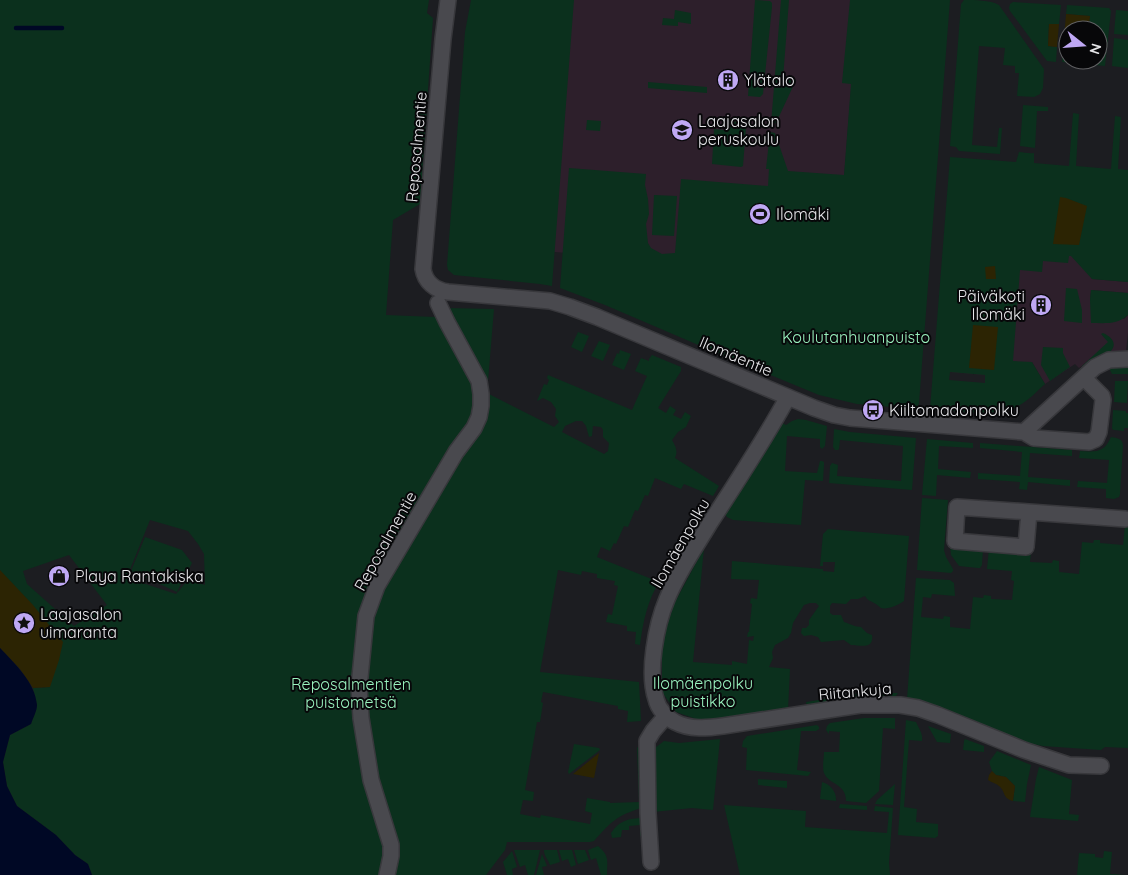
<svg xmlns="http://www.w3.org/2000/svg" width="1128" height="875" viewBox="0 0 1128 875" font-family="Quicksand,sans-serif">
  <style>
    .education { fill: #2d1f2b }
    .green { fill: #0b301d; fill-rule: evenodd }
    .sand { fill: #2c2403 }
    .water { fill: #000825 }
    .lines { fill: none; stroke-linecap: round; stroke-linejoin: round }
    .stream { stroke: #000825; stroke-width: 4.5 }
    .minor-casing { stroke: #38383c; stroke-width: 18 }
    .minor { stroke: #49494e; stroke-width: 15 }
    .labels { text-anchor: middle; stroke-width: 4; stroke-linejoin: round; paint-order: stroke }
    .poi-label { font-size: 16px; fill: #e6e6e9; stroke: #070709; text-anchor: start }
    .street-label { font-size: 16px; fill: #e6e6e9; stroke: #070709 }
    .park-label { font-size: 16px; fill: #9af3bf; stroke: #070709 }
  </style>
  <rect width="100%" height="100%" fill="#1c1d21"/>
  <path class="education" d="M526 0H858L839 242 674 262 507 248Z
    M1047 194 1092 279 1128 282V293L1091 290 1090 300 1124 319 1128 315V333L1126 351H1116L1110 352 1101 357 1086 369 1082 366 1079 368 1075 364 1045 384 1032 362 985 380V375L950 372Z"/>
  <path class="green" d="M0 0H429L427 13 433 18 420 204 393 220 386 315 435 317 446 308 494 309 487 393 554 427 559 422 555 416 556 409 551 402 543 398 537 401 544 384 547 385 549 380 547 378 548 375 632 410 647 376 635 371 641 358 649 361V359L652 355 681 367V371L658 408 666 413 670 406 676 410 673 415 681 419 685 412 691 416 686 427 678 432 672 440C676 447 678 451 675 458L719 486 713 496 684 484 681 489 655 478 648 496 645 495 638 511 635 510 628 527 624 526 616 544 614 543 610 551 601 547 597 557 659 582C647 602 643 622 640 645L635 644 636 632 627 631V626L606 622 608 614 612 615 618 586 614 585 615 581 597 578V574L582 571 581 575 558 570 540 672 639 682 641 721 627 722 628 711 618 709V706L543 692 541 702 543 703 540 722H537L525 790 534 792 533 801 523 800 520 814 540 818 541 815 590 824 592 813 585 811 587 798 610 802V803L639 802 637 747 641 750V808C616 816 611 822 594 841L590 842H507L505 850 486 875H92L88 864 75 855 56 835 17 806 7 786 3 762 10 735 31 724 37 706 33 688 50 687 0 570ZM576 421H582L586 426 589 437 592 436 593 426 601 427 603 430V437L609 443 608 451 604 454 562 432 565 426ZM150 520 188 531 198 544 204 554 205 585 188 580 176 594 136 581 129 572ZM69 555 107 605 74 626 27 584 23 571Z
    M471 0H574L552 286 540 284 454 275 448 270 447 265 465 32Z
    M755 0 770 1 772 3V7L763 94 760 97 748 96Z
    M781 0H789L783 79 796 80 776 123 771 124Z
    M850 0H950L919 403 917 408 915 409 857 404 819 395 710 350 605 305 560 288 569 168 646 174 645 185 648 199 649 214 646 224 648 243 651 248 662 254 675 253 681 179 768 186 769 169H766L770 132 775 133 788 171 844 175 851 84 842 83Z
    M964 0C975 0 990 0 999 5L1044 69 1043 88 1040 94 1034 97 1017 96 1019 73H1015V66L1003 65 1005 48 979 46 972 145 997 147 999 128H1002L1000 154 959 151 956 147 950 146 961 4Z
    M1013 2 1061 5 1059 24H1049L1048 46 1057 47 1056 62 1047 61 1010 11 1009 8 1010 4Z
    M1067 5 1109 8 1111 11 1105 66 1062 62 1063 51H1068V60H1098V30H1088L1090 16 1066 14Z
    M675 10 691 13V24L678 22V26L662 25 663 18 674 19Z
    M1116 10 1128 11V35L1114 34Z
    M1114 38 1128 40V68L1112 66Z
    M648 82 707 87V93L648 88Z
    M1023 105 1048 107V111H1037L1035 148 1020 146Z
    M1073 113 1079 114 1076 166 1111 169 1115 116 1121 117 1118 169 1128 170V282L1092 279 1071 256H1069L1068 263 1043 261 1042 272 1020 270 1013 361 1032 362 1045 384C1036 392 1028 401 1018 406 997 418 954 410 930 409L950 157 1016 162 1019 152C1024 152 1029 154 1034 153V163L1069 166ZM950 372 985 375V383L949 380Z
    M587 120 601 121 600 131 586 130Z
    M726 121 741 122 746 125V128L743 166 741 167 712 164 714 129 725 130Z
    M654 195 677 196 674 236 652 235Z
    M1066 288 1077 289 1082 310V323L1064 321Z
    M1091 290 1128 293V315C1117 325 1105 323 1091 323L1090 300Z
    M578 332 589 336 582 352 571 347Z
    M1103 333C1112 337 1118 344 1110 352 1107 355 1102 356 1099 358 1095 362 1090 366 1086 369L1082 366 1108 342 1101 334Z
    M599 341 610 345 603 361 591 356Z
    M1043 347 1063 348V353L1070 367 1050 381 1041 365Z
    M620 350 631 354 624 370 612 365 617 353 619 354Z
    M1128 366V374H1112L1109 368Z
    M1115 381H1128L1127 403 1114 402Z
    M1113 410 1126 411V413H1128V428H1124V431L1114 430 1112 429Z
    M798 419 806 420 827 426 825 446 822 449 820 447V439L787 436 785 471 817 473 820 461H822L824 462V465L823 481 805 480 801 525 733 520 727 517 725 514 782 423 786 425 792 421Z
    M834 429 850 432 916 438 912 490 829 483 830 466 832 463 838 465 837 476 901 481 903 446 840 440 839 449 838 450H835L833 447Z
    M1111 437C1118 438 1123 439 1123 446L1120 494 1119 497 1114 499 1106 498V489L1077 487 1078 481 1107 483 1109 460 1079 458 1080 451C1096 452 1104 453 1111 437Z
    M927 439 973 443V448L939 446 938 469 971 472 970 478 937 475 936 496 922 495Z
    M980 443 1072 450V456L1030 453 1028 477 1070 480V486L1028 482 1027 490 1019 489 1020 482 978 479V473L1020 476 1022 452 980 448Z
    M922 498 948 500 944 550 946 557 953 569V571L951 573 917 570Z
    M1128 525V748L1105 747 1101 750 1043 746 1023 742 907 699 916 578 950 580 954 583 955 596 932 594 931 598 923 597 921 617 943 619 944 616 950 617V627L970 629 973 597 983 598 984 595 991 596V599L1012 600 1014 581 1011 580 1012 571 987 569 989 549 1031 552 1030 562 1052 563 1053 560 1059 561V572L1079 574 1082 542 1093 543 1094 540H1100V543L1123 545 1125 526Z
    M828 529 909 536 904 601C899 605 887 610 881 608 878 606 877 604 874 603 869 600 868 601 865 596L858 599H851L846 604 832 603 830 606V613L833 615H841L844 622C851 624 855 627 861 627L867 633 872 635C874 650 860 645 851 645L844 640 821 642 818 637 811 635 804 636 801 633 802 628H806L809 625V620L819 606 816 603H810L804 605 793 623 791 633 788 638 775 645 772 652 773 658 769 667 790 669 788 710 720 720H699L676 712 662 692V648L667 626 674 604 704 548 693 662 732 665V661L747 664 749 640 753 641 754 636 747 637 748 632H749L752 604 750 603 751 598 757 599 759 580 731 579 732 561 823 569V571L834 572 835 562H823V566H820L823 534Z
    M145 537 182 550 192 563 177 592 131 571Z
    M950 546 983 549 982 565 980 568H978L959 566 951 555Z
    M861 693H898L895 697 863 698 807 707 806 702Z
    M864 718H895V729L883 728 879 791 866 803 846 801C846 783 829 785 824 773 822 767 824 758 824 752H839L840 732 829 731V734L826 730 827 726 830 723Z
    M906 720 916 722C919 729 923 733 922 741L909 740 904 807 917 809 916 822 938 824V836L935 838 898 835Z
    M817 725 819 727V729L816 731H801L797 770 811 772 808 776 746 770 747 748 742 747 743 741 747 736Z
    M928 726 951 734 950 743 937 742Z
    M720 739 713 810 692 808 653 812 651 751 664 741 679 743Z
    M965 739 984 746V752L963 750 964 741Z
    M574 744 599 748 600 750 569 774 568 772Z
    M997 751 1031 765 1027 784 1025 802 1013 801 1015 786 1006 777 996 775 992 771 989 762Z
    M1039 767 1072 780 1069 814 1079 815 1078 821 1030 817 1036 779Z
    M758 779 787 781V788L758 785Z
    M822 782C830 784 837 792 836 801L820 799Z
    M895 784 893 805 875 804 877 800Z
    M840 804 867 806V810L839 808Z
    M724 805 806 811 805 827 887 833 889 812 874 811 875 806 893 808 889 863 890 875H740Z
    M640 818H643V835L640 836V825L629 826V830H622L621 837 612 838 611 833C619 821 627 819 640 818Z
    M598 846C610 856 607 861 607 875H601L596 858 591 860 588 850Z
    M514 850H540L534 875H528L525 865 520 867Z
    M544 850H557L560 862 550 865C548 859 544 856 544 850Z
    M559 850H572L576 865 571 867 568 859 562 861Z
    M574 850H585L589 860 578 864Z
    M512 851 517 867 512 869 513 875H507L503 862Z
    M1104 851 1112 852 1110 874 1126 875H1077L1079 853 1095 854V857L1103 858Z
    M542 854 547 866 542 867 544 875H536Z"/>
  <path class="sand" d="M1066 14 1090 16 1088 30H1068V51H1063Z
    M1049 24H1059L1057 47 1048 46Z
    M1060 197 1066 198 1087 206 1079 245 1053 244Z
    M995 266 996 279H986L985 267Z
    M973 325 998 327 994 370 969 368Z
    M0 570 33 605 63 642 59 660 50 687 33 688 20 669 0 648Z
    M599 753 594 778 573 774Z
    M992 771 996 775 1006 777 1015 786 1013 801C1002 798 1006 792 999 786 996 783 992 783 988 780L989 775Z"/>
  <path class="water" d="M0 648C15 664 35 682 37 705 37 711 33 718 31 724L10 735 3 762 7 786 17 806 56 835 75 855 88 864 92 875H0Z"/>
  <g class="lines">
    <path class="stream" d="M16 28H62"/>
    <g class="minor-casing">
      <path id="minor" d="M448 0 443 39 423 269C425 282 435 290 448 292L550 301 570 307 597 317 814 408 834 415 850 418 1024 432 1034 438 1089 442 1096 439 1099 432 1103 400 1102 396 1084 378
        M788 397C764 440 737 482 710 523 695 548 678 572 667 599 656 625 647 673 656 699 658 709 667 718 675 722 690 730 708 728 723 726L860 705H900L918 708 938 715 1024 750 1069 765 1101 766
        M1024 432 1095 367 1109 360 1128 359
        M1029 512 957 507 955 541 1026 547 1029 512 1125 519
        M651 862 648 813 647 741 653 731 666 716
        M387 875 391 856V845L371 780 361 718 359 687 366 616 377 586 456 452 474 428 479 417 481 406V394L479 381 447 322 438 303"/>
    </g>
    <use href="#minor" class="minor"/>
  </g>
  <defs>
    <g id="building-disc" transform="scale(1.125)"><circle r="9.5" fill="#bfa8f4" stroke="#070709"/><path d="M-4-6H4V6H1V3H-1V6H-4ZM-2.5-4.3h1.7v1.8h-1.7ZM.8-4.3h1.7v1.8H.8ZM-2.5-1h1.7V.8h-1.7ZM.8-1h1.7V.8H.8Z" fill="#111"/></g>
    <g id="school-disc" transform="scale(1.125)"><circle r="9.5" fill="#bfa8f4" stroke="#070709"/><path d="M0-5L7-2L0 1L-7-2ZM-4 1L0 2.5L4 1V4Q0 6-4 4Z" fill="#111"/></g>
    <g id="stadium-disc" transform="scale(1.125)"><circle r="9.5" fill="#bfa8f4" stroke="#070709"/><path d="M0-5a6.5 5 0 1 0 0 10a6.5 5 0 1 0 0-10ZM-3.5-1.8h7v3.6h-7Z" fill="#111"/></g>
    <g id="bus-disc" transform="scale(1.125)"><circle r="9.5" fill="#bfa8f4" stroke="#070709"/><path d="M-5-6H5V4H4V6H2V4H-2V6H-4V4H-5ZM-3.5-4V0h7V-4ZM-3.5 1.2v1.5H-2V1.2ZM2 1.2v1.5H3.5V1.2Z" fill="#111"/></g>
    <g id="shop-disc" transform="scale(1.125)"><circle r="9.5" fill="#bfa8f4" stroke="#070709"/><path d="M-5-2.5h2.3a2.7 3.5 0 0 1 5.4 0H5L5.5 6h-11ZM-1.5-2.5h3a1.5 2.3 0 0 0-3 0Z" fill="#111"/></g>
    <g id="sight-disc" transform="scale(1.125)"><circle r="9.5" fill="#bfa8f4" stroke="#070709"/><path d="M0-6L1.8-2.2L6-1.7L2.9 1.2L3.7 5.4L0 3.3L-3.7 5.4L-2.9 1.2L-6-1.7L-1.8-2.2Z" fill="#111"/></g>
  </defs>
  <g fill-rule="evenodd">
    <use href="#building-disc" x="728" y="80"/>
    <use href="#school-disc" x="682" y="130"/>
    <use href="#stadium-disc" x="760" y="214"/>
    <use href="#building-disc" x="1041" y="305"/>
    <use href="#bus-disc" x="873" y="410"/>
    <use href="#shop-disc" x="59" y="576"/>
    <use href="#sight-disc" x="24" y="623"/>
  </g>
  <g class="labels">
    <g class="poi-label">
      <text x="744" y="86">Ylätalo</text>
      <text x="698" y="127">Laajasalon<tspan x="698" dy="18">peruskoulu</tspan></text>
      <text x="776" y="220">Ilomäki</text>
      <text x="1025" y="302" text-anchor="end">Päiväkoti<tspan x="1025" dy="18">Ilomäki</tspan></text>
      <text x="889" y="416">Kiiltomadonpolku</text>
      <text x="75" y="582">Playa Rantakiska</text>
      <text x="40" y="620">Laajasalon<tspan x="40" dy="18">uimaranta</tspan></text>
    </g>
    <g class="street-label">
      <text transform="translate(416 147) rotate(-85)" y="6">Reposalmentie</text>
      <text transform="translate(736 356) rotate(23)" y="6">Ilomäentie</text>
      <text transform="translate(385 541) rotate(-61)" y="6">Reposalmentie</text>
      <text transform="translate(680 543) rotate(-60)" y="6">Ilomäenpolku</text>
      <text transform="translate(855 691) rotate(-5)" y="6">Riitankuja</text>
    </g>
    <g class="park-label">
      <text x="856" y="343">Koulutanhuanpuisto</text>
      <text x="703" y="689">Ilomäenpolku<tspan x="703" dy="18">puistikko</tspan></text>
      <text x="351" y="690">Reposalmentien<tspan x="351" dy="18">puistometsä</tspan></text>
    </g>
  </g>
  <g transform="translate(1083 45) rotate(107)"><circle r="24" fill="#070709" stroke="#606063"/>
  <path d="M0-4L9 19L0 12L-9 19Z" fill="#bfa8f4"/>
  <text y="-8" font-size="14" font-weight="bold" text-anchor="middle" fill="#e6e6e9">N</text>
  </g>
</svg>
